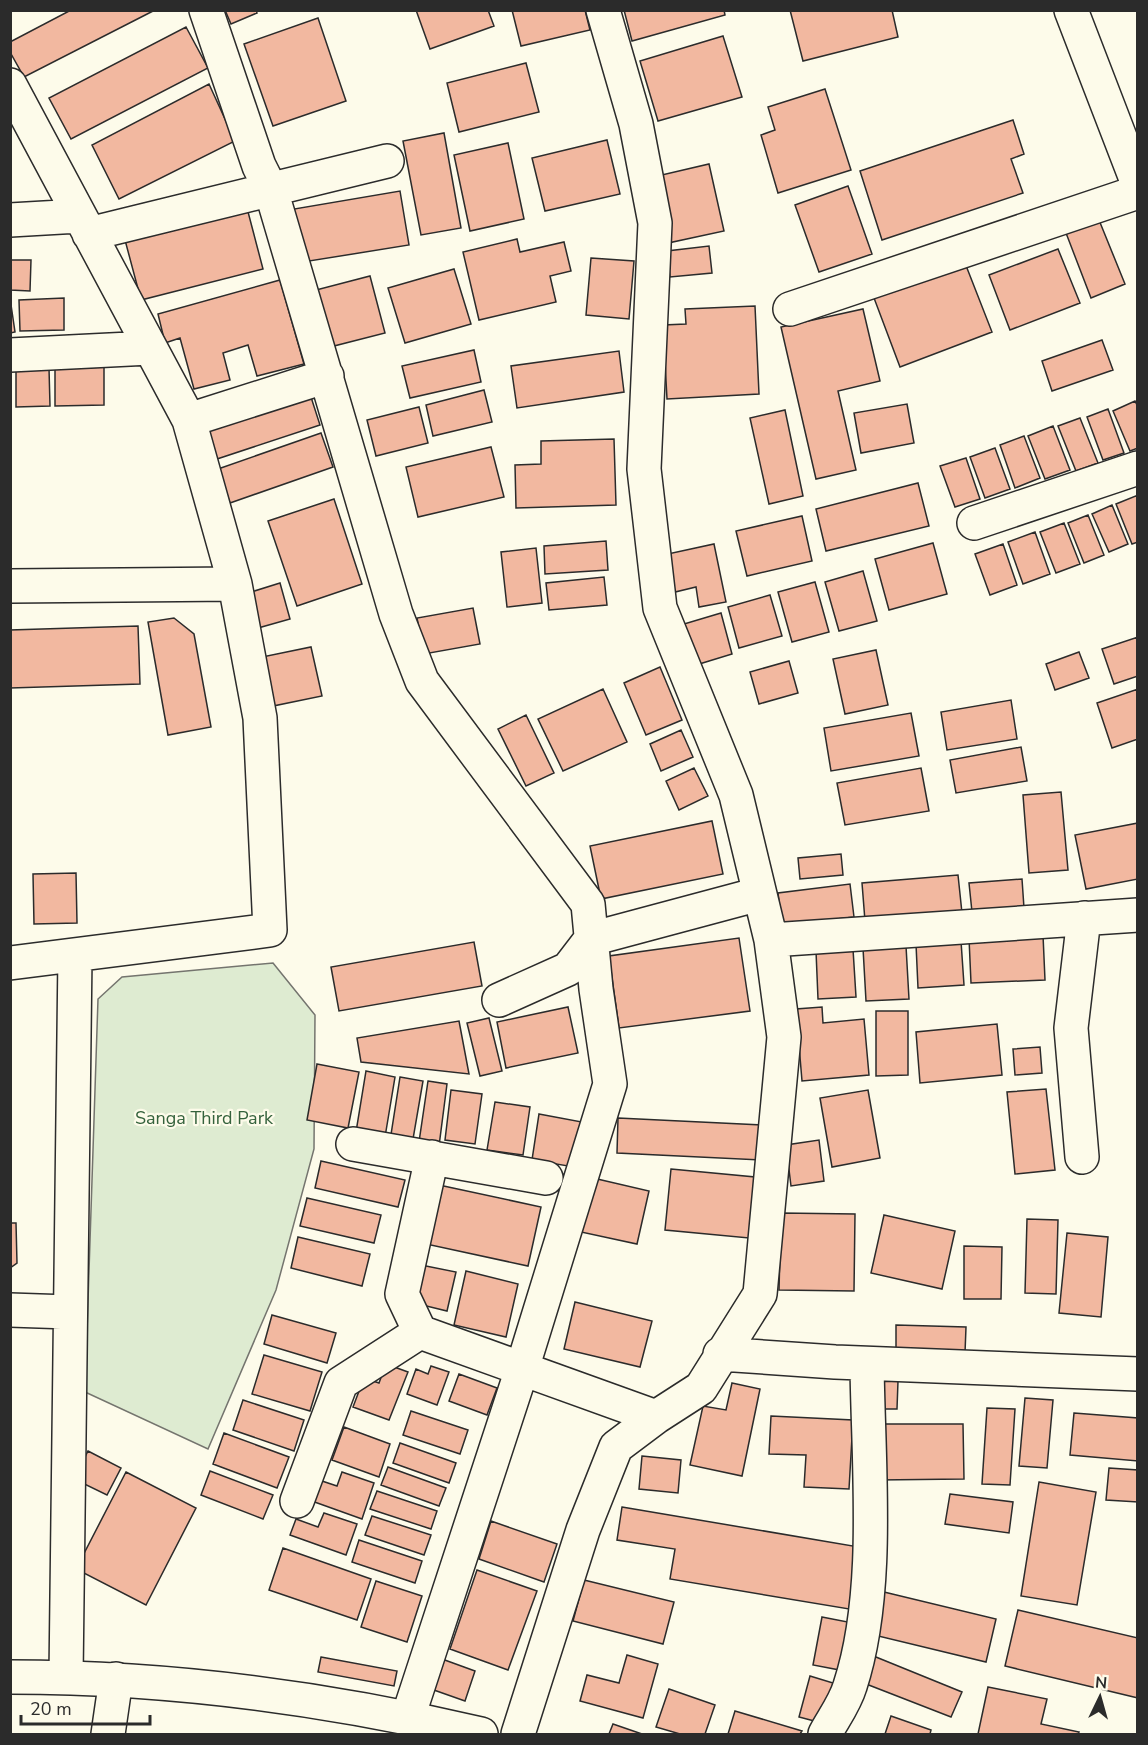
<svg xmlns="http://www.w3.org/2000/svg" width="1148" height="1745" viewBox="0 0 1148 1745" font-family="'Nunito Sans',sans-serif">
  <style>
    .green { fill: #deebd1; stroke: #74746e; stroke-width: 1.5 }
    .building { fill: #f2b8a0; stroke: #2b2b2b; stroke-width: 1.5 }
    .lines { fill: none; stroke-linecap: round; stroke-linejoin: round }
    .minor-casing { stroke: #2b2b2b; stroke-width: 36 }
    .major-casing { stroke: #2b2b2b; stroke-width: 36 }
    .minor { stroke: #fdfbea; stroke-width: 33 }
    .major { stroke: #fdfbea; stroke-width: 33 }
    .labels { text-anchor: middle; stroke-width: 4.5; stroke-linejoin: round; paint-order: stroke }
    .park-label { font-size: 18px; fill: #34623c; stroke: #fdfbea }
  </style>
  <rect width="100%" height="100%" fill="#fdfbea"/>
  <path class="green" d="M273 963 315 1015 314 1149 276 1290 208 1449 85 1392 98 999 122 977Z"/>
  <path class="building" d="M71 10H155L24 77 10 52V42Z
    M225 10H256L257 13 231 24Z
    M416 10H488L494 26 430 49Z
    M512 10H585L590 30 521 46Z
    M624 10H724L725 15 632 41Z
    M790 10H892L898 37 803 61Z
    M318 18 346 101 273 126 244 44Z
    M186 27 208 68 71 139 49 98Z
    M723 36 742 97 658 121 640 61Z
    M526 63 539 112 459 132 447 83Z
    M209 84 235 141 119 199 92 145Z
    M825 89 851 170 778 193 761 135 775 130 768 107Z
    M1013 120 1024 154 1011 159 1023 193 882 240 860 171Z
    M444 133 461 228 421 235 403 141Z
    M607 140 620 194 545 211 532 158Z
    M508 143 524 219 470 231 454 155Z
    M709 164 724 231 668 243 653 177Z
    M848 186 872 254 819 272 795 205Z
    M400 191 409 245 303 262 294 209Z
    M247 208 263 269 141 300 125 240Z
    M1099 220 1125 284 1091 298 1066 233Z
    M517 239 520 252 564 242 571 271 550 276 556 302 479 320 463 252Z
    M709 246 712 273 670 277 667 251Z
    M1058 249 1080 303 1010 330 989 275Z
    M591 258 634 261 629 319 586 315Z
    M10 260H31L30 291 10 290Z
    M965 263 992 332 900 367 874 298Z
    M454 269 471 324 405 343 388 288Z
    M370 276 385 333 330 347 316 290Z
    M280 280 304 364 257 376 248 345 223 353 230 380 194 389 180 338 165 343 158 314Z
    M10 298 15 332 10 333Z
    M64 298V330L20 331 19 300Z
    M755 306 759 394 667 399 663 325 686 324 685 309Z
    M863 309 880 381 838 391 856 470 816 479 781 327Z
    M1102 340 1113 370 1052 391 1042 361Z
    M474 350 481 382 410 398 402 366Z
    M619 351 624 392 517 408 511 366Z
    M104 367V405L55 406V369Z
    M49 368 50 406 16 407V369Z
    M484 390 492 422 433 436 426 405Z
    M310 394 320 425 217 459 207 429Z
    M1135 401 1138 407V448L1130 451 1113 411Z
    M907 404 914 443 861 453 854 413Z
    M419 407 428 443 376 456 367 420Z
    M1108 409 1124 453 1103 460 1087 417Z
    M785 410 803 496 769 504 750 418Z
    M1080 418 1098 463 1076 471 1058 426Z
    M1053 426 1070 470 1045 479 1028 436Z
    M321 433 333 467 230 503 218 469Z
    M1024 436 1040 478 1015 488 1000 445Z
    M614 439 616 505 516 508 515 465 541 464V441Z
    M491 447 504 497 418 517 406 467Z
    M995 448 1010 489 985 498 970 457Z
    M966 458 980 499 955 507 940 466Z
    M918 483 929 526 826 551 816 509Z
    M1138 495V542L1132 544 1116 504Z
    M334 499 362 584 297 606 268 521Z
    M1112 505 1128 544 1109 552 1092 514Z
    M1088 515 1104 555 1084 563 1068 523Z
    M802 516 812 561 747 576 736 531Z
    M1064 523 1080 564 1056 573 1040 532Z
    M1035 532 1050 574 1023 584 1008 542Z
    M606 541 608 570 545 574 544 546Z
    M933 543 947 594 889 610 875 559Z
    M714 544 726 602 699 607 696 587 671 593 663 555Z
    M1003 544 1017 585 990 595 975 554Z
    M536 548 542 603 507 607 501 552Z
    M863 571 877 621 839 631 825 582Z
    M604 577 607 605 549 610 546 583Z
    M815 582 829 632 792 642 778 592Z
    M280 583 290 619 258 628 248 593Z
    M770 595 782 636 739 648 728 607Z
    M473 608 480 644 424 654 417 618Z
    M721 613 732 654 696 665 684 624Z
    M174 618 194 634 211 727 168 735 148 622Z
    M138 626 140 684 10 688V630Z
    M1138 637V676L1114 684 1102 649Z
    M311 647 322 696 273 706 262 657Z
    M876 650 888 705 845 714 833 659Z
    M1079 652 1089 678 1055 690 1046 664Z
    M789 661 798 693 759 704 750 672Z
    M660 667 682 720 646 735 624 683Z
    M603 689 627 742 563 771 538 719Z
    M1138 689V739L1112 748 1097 703Z
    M1011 700 1017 739 947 750 941 712Z
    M911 713 919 756 831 771 824 728Z
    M526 715 554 773 526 786 498 729Z
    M681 730 693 757 661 771 650 744Z
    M1021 747 1027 781 956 793 950 760Z
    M694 768 708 796 679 810 666 781Z
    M921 768 929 811 845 825 837 783Z
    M1061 792 1068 870 1029 873 1023 795Z
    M712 821 723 874 601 899 590 846Z
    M1138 823V879L1086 889 1075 835Z
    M841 854 843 875 800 879 798 858Z
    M76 873 77 923 34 924 33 874Z
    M958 875 962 913 865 921 862 883Z
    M1022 879 1024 908 972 912 969 883Z
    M850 884 854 917 782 925 778 893Z
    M1043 935 1045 980 971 983 969 938Z
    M739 938 750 1011 619 1028 609 956Z
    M961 941 964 985 918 988 916 944Z
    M474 942 482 986 339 1011 331 967Z
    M906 946 909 999 866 1001 863 948Z
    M853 949 856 997 818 999 816 951Z
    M568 1007 578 1053 506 1068 497 1022Z
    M822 1007 823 1023 864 1019 869 1075 802 1081 796 1009Z
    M876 1011H908V1075L876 1076Z
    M489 1018 502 1071 480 1076 467 1023Z
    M459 1021 469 1074 361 1062 357 1038Z
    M997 1024 1002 1075 920 1083 916 1032Z
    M1040 1047 1042 1073 1015 1075 1013 1049Z
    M317 1064 359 1072 348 1128 307 1120Z
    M366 1071 395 1077 385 1137 356 1132Z
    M400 1077 423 1081 412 1145 390 1141Z
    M428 1081 447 1084 439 1146 419 1142Z
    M1046 1089 1055 1170 1015 1174 1007 1092Z
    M451 1090 482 1094 475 1144 445 1140Z
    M868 1090 880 1158 832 1167 820 1098Z
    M495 1102 530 1107 523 1155 487 1150Z
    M539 1114 582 1122 574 1167 532 1160Z
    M618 1118 762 1125 761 1160 617 1153Z
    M819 1140 824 1181 791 1186 786 1145Z
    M321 1161 405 1180 398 1207 315 1188Z
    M671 1169 755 1177 749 1238 665 1230Z
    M593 1178 649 1191 637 1244 581 1232Z
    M439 1185 541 1207 528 1266 426 1244Z
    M307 1198 381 1215 374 1243 300 1226Z
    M781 1213 855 1214 854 1291 779 1290Z
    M884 1215 955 1231 942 1289 871 1273Z
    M1027 1219 1058 1220 1056 1294 1025 1293Z
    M10 1223H16L17 1263 10 1268Z
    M1067 1233 1108 1237 1101 1317 1059 1313Z
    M298 1237 370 1254 362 1286 291 1268Z
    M964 1246 1002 1247 1001 1299H964Z
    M416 1264 456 1272 447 1311 414 1303Z
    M466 1271 518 1284 506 1337 454 1325Z
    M575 1302 652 1321 640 1367 564 1349Z
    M272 1315 336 1333 327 1363 264 1344Z
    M896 1325 966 1327 965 1353 896 1350Z
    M264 1355 322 1372 310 1411 252 1394Z
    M386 1364 408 1372 389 1420 353 1407 364 1378 379 1383Z
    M431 1366 449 1372 437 1405 407 1394 416 1369 428 1374Z
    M459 1374 497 1388 487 1415 449 1401Z
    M875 1380 898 1381 897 1409H875Z
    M732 1383 760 1389 742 1476 690 1465 703 1406 726 1410Z
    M1025 1398 1053 1400 1047 1468 1019 1466Z
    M243 1400 304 1420 294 1451 233 1430Z
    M987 1408 1015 1409 1010 1485 982 1484Z
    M411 1411 468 1430 460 1454 403 1435Z
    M1074 1413 1138 1418V1461L1070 1455Z
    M771 1416 853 1420 849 1489 804 1487 806 1455 769 1454Z
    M877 1424H963L964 1479 877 1480Z
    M344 1427 390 1444 379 1477 332 1460Z
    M224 1433 289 1457 277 1488 213 1464Z
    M400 1443 456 1463 449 1483 393 1463Z
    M88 1451 121 1468 107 1495 74 1479Z
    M642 1456 681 1460 678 1493 639 1489Z
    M388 1467 446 1488 439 1506 381 1485Z
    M1109 1468 1138 1470V1502L1106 1500Z
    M210 1471 273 1495 263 1519 201 1495Z
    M126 1472 196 1508 146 1605 76 1569Z
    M342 1472 374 1483 362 1519 309 1500 316 1479 337 1486Z
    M1039 1482 1096 1492 1077 1605 1021 1596Z
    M377 1491 437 1511 431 1529 370 1509Z
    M950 1494 1013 1502 1009 1533 945 1524Z
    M622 1507 859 1547 849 1609 670 1579 675 1549 617 1540Z
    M324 1513 357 1524 346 1555 290 1535 296 1519 318 1527Z
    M372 1516 431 1535 424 1555 365 1535Z
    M491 1521 557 1544 544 1582 479 1559Z
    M359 1540 422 1561 415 1583 352 1562Z
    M283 1548 371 1579 357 1620 269 1590Z
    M477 1570 537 1591 508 1670 450 1649Z
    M584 1580 674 1602 663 1644 573 1621Z
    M376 1581 422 1596 407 1642 361 1627Z
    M884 1592 996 1619 986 1662 874 1635Z
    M1018 1610 1138 1638V1698L1005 1666Z
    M822 1617 853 1623 845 1671 813 1665Z
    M627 1655 658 1664 643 1718 580 1701 587 1675 619 1683Z
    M871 1655 962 1692 951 1717 861 1682Z
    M321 1657 397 1671 394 1686 318 1672Z
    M442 1659 475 1671 465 1701 431 1689Z
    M810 1676 833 1683 822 1723 799 1717Z
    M988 1687 1047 1699 1041 1724 1079 1732 1078 1734H978Z
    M669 1689 715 1705 705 1734H680L656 1727Z
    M735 1711 802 1731 800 1734H728Z
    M891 1716 931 1730 930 1734H885Z
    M613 1724 642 1734H609Z"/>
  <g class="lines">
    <g class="minor-casing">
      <path id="minor" d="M206 10 259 166 271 190 396 614 422 681 588 904 596 989 610 1084 522 1369 408 1717
        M1071 10 1138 184
        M10 85 189 420 235 584 260 718 270 930 10 963
        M10 220 79 216
        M89 234 387 161
        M790 309 1138 192
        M10 355 150 348
        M189 420 327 376
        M974 523 1138 468
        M10 586 235 584
        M771 940 1138 915
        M499 1000 568 969 591 939 759 894
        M353 1144 546 1178
        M1082 1157 1071 1028 1084 918
        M10 1310 69 1312
        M420 1332 402 1294 432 1157
        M720 1354 835 1362 1138 1374
        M297 1501 341 1383 420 1332 656 1417
        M66 1677 75 955
        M108 1734 116 1679
        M518 1734 583 1530 616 1447 656 1417 701 1388 760 1294 784 1037 771 940 736 795 660 608 644 469 655 223 636 124 603 10
        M825 1734C833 1719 845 1703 850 1686 881 1592 868 1463 867 1364"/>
    </g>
    <g class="major-casing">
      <path id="major" d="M10 1677C169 1677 327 1698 481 1734"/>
    </g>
    <use href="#minor" class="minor"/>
    <use href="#major" class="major"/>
  </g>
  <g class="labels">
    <g class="park-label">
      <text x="204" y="1124">Sanga Third Park</text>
    </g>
  </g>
  <rect width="1148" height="1745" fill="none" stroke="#2b2b2b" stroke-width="24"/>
  <g transform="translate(1100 1697) rotate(5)" stroke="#fdfbea" stroke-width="4.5" paint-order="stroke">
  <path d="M0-4.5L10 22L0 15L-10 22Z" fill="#2b2b2b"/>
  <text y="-9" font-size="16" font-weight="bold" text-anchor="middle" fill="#2b2b2b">N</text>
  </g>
  <path d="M21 1715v9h129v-9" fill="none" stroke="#2b2b2b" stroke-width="3"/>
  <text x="30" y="1715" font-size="18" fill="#2b2b2b" stroke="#fdfbea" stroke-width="4.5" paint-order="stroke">20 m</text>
</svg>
